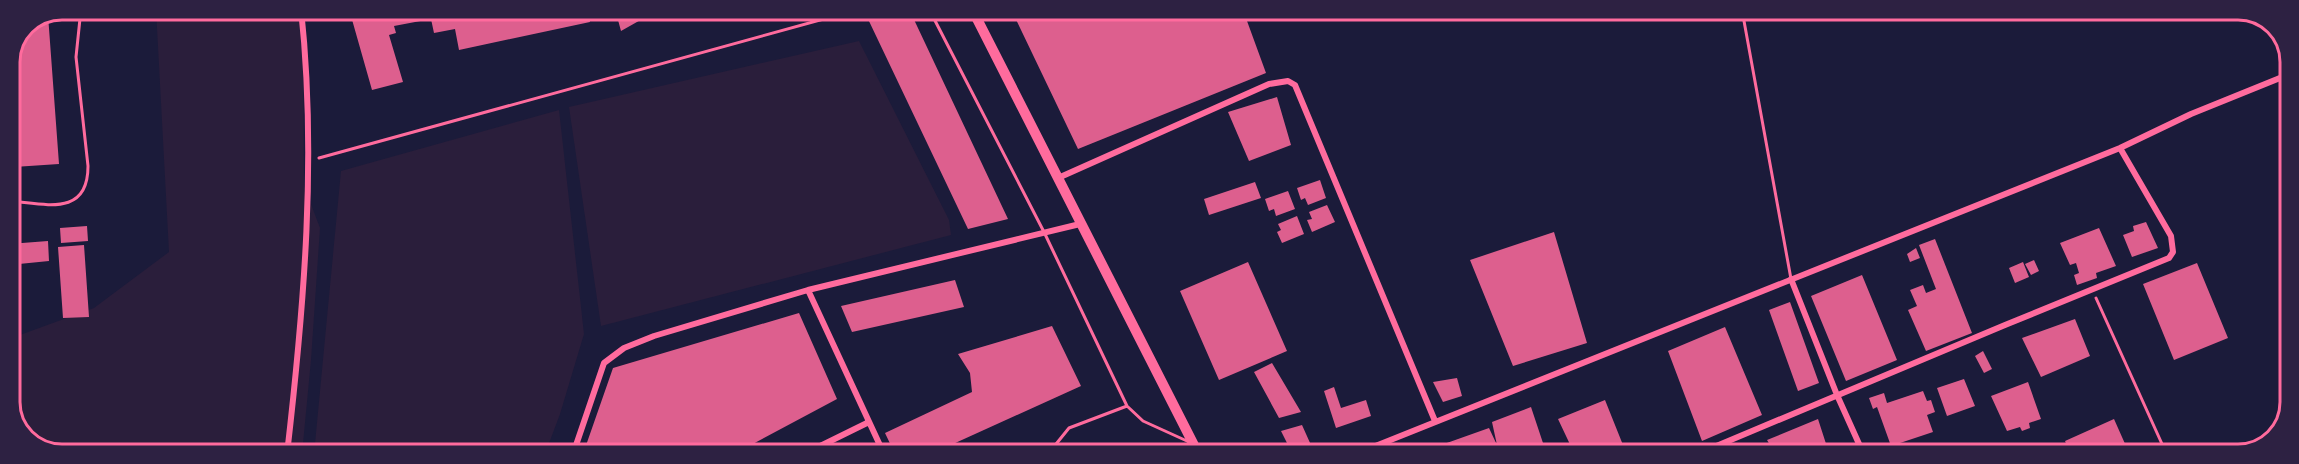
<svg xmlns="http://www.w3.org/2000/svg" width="2299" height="464" viewBox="0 0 2299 464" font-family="Mulish,sans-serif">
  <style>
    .green { fill: #2a1e3b }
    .building { fill: #dd5f8e }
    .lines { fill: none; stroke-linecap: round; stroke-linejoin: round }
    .path { stroke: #ff6b9d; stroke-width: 3 }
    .service { stroke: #ff6b9d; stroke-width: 3 }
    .minor { stroke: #ff6b9d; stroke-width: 6 }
    .trunk { stroke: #ff6b9d; stroke-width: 10 }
    .rim { fill: none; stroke: #ff6b9d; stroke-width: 3 }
  </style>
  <rect width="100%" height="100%" fill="#1b1b3a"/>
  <path class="green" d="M156 9H303L304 186 320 228 311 360 302 454H52L22 437 9 409V339L94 308 169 252Z
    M859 41 949 220 951 235 601 326 569 107Z
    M559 110 584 334 560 414 545 454H314L341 171Z"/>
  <path class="building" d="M349 9H389L392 18 442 9H587L590 22 459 50 455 29 434 33 431 19 394 26 396 33 389 35 403 82 372 90Z
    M615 9H660L621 31Z
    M900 9H909L1008 219 968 229 868 19Z
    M1011 9 1243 10 1266 73 1078 149Z
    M48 15 59 164 14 167 9 62 25 24Z
    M1277 97 1291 145 1249 161 1228 112Z
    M1320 180 1326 198 1308 205 1305 198 1301 200 1297 188Z
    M1255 182 1261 198 1209 215 1204 199Z
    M1288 191 1295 209 1276 216 1274 209 1269 211 1265 199Z
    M1327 205 1335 222 1312 232 1307 220 1312 219 1309 212Z
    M1297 216 1304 234 1282 243 1277 232 1281 230 1278 224Z
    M2146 222 2158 248 2132 257 2123 235 2134 231 2133 226Z
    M87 226 88 241 61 243 60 228Z
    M2099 228 2116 266 2096 273 2097 278 2077 285 2074 275 2079 273 2076 263 2070 265 2060 243Z
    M1554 232 1587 343 1513 366 1470 260Z
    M1935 239 1972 333 1926 351 1908 310 1917 306 1910 290 1923 285 1926 293 1936 289 1919 245Z
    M48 241 49 261 9 265V244Z
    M84 245 89 317 63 318 58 247Z
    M1916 248 1920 258 1910 262 1907 254Z
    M2034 260 2039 271 2031 275 2025 264Z
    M1248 262 1287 351 1219 380 1180 291Z
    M2023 262 2029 277 2015 283 2009 268Z
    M2197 263 2228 338 2174 360 2143 284Z
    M1862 275 1897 360 1846 381 1811 296Z
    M955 280 964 307 852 332 841 306Z
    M1790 302 1819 383 1798 391 1769 310Z
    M799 313 837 399 734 454H583L613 368Z
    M2075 319 2090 356 2041 377 2022 338Z
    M1052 326 1081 386 931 454H895L885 433 972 392 970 373 958 354Z
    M1725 327 1762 415 1702 441 1668 351Z
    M1983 351 1992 369 1984 373 1975 356Z
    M1272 363 1301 412 1279 418 1254 372Z
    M1457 378 1462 396 1443 402 1433 382Z
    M1964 379 1975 406 1947 416 1937 388Z
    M2028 382 2041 419 2029 423 2030 428 2022 431 2020 427 2007 431 1991 396Z
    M1334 387 1341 408 1366 400 1371 416 1336 428 1324 391Z
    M1923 391 1927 401 1931 400 1935 412 1927 415 1933 432 1891 446 1877 407 1873 409 1869 398 1884 393 1887 403Z
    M1605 400 1627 455H1575L1558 419Z
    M1531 407 1546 452 1542 455H1413L1489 428 1497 445 1492 422Z
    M1818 419 1829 453 1825 455H1776L1767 440Z
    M2114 419 2130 455H2071L2065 441Z
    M1302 425 1315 454 1313 455H1293L1281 431Z"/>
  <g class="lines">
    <path class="path" d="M319 158 860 9
      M2096 298 2167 455"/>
    <path class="service" d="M929 9 1044 232 1127 406 1143 421 1187 441
      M1742 10 1791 279
      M9 201C46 204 88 217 88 166L76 57 81 9
      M1048 454 1069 428 1127 406"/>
    <path class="minor" d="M1058 178 1269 84 1288 81 1295 85 1435 421
      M1791 279 1837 395 1864 455
      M808 290 884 454
      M287 454C304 307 317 157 301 9
      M573 454 604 363 624 348 654 336 808 290 1080 224
      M804 454 869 422
      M1353 455 2120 148 2191 114 2290 74
      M1695 455 2005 325 2169 258 2173 252 2171 236 2120 148
      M2235 455 2274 439"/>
    <path class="trunk" d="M972 9 1199 455"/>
  </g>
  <path d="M0 0H2299V464H0ZM62 20H2238A42 42 0 0 1 2280 62V402A42 42 0 0 1 2238 444H62A42 42 0 0 1 20 402V62A42 42 0 0 1 62 20Z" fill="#2d2142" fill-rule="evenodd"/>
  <path class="rim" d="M62 20H2238A42 42 0 0 1 2280 62V402A42 42 0 0 1 2238 444H62A42 42 0 0 1 20 402V62A42 42 0 0 1 62 20Z"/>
</svg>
